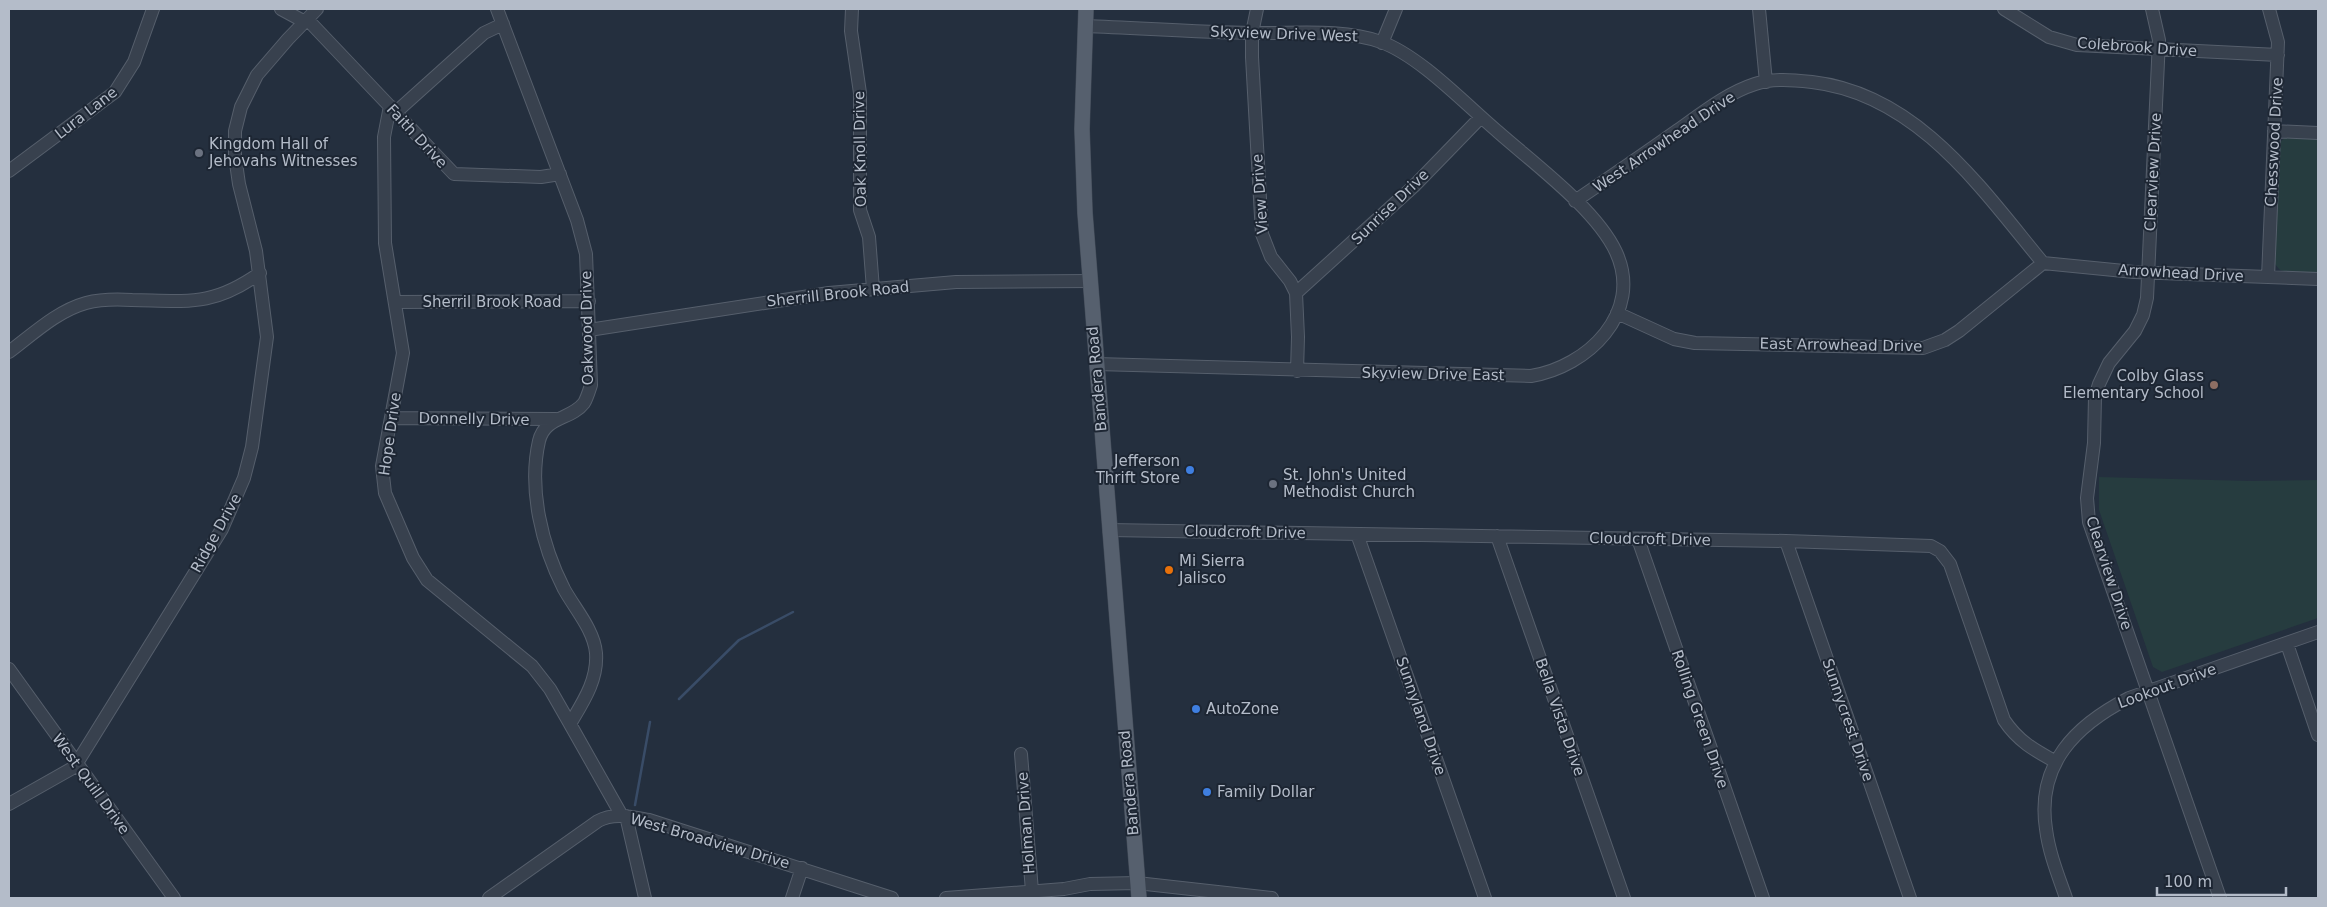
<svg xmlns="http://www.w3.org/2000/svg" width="2327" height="907" viewBox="0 0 2327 907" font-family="'DejaVu Sans',sans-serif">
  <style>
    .green { fill: #263c3f }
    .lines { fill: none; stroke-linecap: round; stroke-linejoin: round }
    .stream { stroke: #394c67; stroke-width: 2.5 }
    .minor-casing { stroke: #565f6c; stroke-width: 14 }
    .major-casing { stroke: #414a57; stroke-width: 16 }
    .minor { stroke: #38414e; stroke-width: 12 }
    .major { stroke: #56606e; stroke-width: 15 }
    .worship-dot { fill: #6b7280; stroke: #1d2633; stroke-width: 2 }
    .education-dot { fill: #8d6e63; stroke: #1d2633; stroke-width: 2 }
    .shop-dot { fill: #3f7fe0; stroke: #1d2633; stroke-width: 2 }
    .food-dot { fill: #e8710a; stroke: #1d2633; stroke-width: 2 }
    .labels { text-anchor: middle; stroke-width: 4; stroke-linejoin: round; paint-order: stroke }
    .street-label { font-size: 15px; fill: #b4bcc9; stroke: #1d2633 }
    .poi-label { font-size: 15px; fill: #b4bcc9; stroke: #1d2633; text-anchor: start }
  </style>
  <rect width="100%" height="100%" fill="#242f3e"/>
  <path class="green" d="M2287 136 2318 137V273L2284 271 2280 270 2274 263 2280 142Z
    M2099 477 2249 481 2318 480V618L2162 672 2153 667 2099 510Z"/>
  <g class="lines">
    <path class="stream" d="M679 699 739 640 793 612
      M635 805 650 722"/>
    <g class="minor-casing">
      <path id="minor" d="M281 9 305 22
        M497 9 577 220 586 254 591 385C589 391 587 398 584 403 571 420 545 416 539 441 528 489 542 546 564 589 575 609 594 630 596 653 598 680 583 702 570 724L622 816
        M852 9 851 31 860 93V210L869 237 873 289
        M1257 9 1252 33V57L1262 234 1271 257 1290 281 1296 293 1298 337 1297 371
        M1759 9 1766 82
        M2004 9 2049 37 2077 45 2278 55
        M2152 9 2159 40 2147 298 2143 315 2135 331 2109 363 2099 384 2095 397 2094 443 2087 498 2089 522 2220 898
        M307 19 454 174 541 177 560 174
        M1085 26C1140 28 1196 32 1251 33 1294 34 1341 28 1381 42 1420 56 1465 104 1497 131 1533 163 1596 209 1616 252 1644 313 1587 367 1531 376L1096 364
        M1382 43 1396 9
        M390 106 384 137 385 243 403 353 382 466 385 493 413 558 427 580 532 666 550 689 570 724
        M395 113 484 33 503 24
        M2274 131 2318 133
        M9 171 115 92 134 62 153 9
        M1575 201C1609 178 1644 154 1678 130 1702 113 1727 93 1755 84 1773 78 1793 80 1812 82 1917 94 1981 188 2043 263
        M2043 263 2134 272 2318 279
        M2268 277 2278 42 2269 9
        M1296 293 1414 186 1481 117
        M395 302 589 301
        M1617 313 1674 339 1695 343 1923 348 1945 340 1959 331 2043 263
        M589 330 829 293 956 282 1089 281
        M9 352C33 334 57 311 86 303 101 299 117 299 132 300 188 301 212 307 260 273
        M391 418 556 419
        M1109 530 1786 541 1931 546 1940 551 1950 564 2004 720C2018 741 2034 750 2056 762
        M1357 534 1485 898
        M1497 536 1624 898
        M1638 539 1763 898
        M1786 541 1910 898
        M2287 644 2318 735
        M9 669 174 898
        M1021 754 1032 891
        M77 763 222 529 244 478 252 447 267 337 256 251 239 184 235 156V131L241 107 257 75 288 39 317 9
        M9 804 78 765
        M626 816 645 898
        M489 898 598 821C614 812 632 817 649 820L892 898
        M792 898 802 868
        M946 898 1064 889 1090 884 1137 883 1272 898
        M2066 898C2058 875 2049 853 2046 829 2036 764 2076 725 2129 698L2318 632"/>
    </g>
    <g class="major-casing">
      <path id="major" d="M1086 9 1082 129 1085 213 1139 898"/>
    </g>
    <use href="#minor" class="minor"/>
    <use href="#major" class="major"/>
  </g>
  <g class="worship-dot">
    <circle cx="199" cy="153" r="5"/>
    <circle cx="1273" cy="484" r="5"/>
  </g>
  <circle class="education-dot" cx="2214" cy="385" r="5"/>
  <g class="shop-dot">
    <circle cx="1190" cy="470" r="5"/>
    <circle cx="1196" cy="709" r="5"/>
    <circle cx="1207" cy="792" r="5"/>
  </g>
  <circle class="food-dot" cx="1169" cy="570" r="5"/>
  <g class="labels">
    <g class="street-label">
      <text transform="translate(1284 34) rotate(2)" y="5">Skyview Drive West</text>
      <text transform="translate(2137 47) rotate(4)" y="5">Colebrook Drive</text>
      <text transform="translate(86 113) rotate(-38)" y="5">Lura Lane</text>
      <text transform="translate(417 136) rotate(47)" y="5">Faith Drive</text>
      <text transform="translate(1664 142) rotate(-34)" y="5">West Arrowhead Drive</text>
      <text transform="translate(2274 142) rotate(-87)" y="5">Chesswood Drive</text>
      <text transform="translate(860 149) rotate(-91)" y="5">Oak Knoll Drive</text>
      <text transform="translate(2153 172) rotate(-87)" y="5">Clearview Drive</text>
      <text transform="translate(1260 194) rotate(-94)" y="5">View Drive</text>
      <text transform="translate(1390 207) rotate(-44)" y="5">Sunrise Drive</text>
      <text transform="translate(2181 273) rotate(3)" y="5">Arrowhead Drive</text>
      <text transform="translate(838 294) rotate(-6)" y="5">Sherrill Brook Road</text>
      <text x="492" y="307">Sherril Brook Road</text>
      <text transform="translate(587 328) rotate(-91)" y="5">Oakwood Drive</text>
      <text transform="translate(1841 345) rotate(1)" y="5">East Arrowhead Drive</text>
      <text transform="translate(1433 374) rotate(1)" y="5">Skyview Drive East</text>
      <text transform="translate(1097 379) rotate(-95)" y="5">Bandera Road</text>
      <text transform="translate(474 419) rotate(1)" y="5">Donnelly Drive</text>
      <text transform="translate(390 434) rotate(-82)" y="5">Hope Drive</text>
      <text transform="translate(1245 532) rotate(1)" y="5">Cloudcroft Drive</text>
      <text transform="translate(216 533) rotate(-61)" y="5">Ridge Drive</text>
      <text transform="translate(1650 539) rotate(1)" y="5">Cloudcroft Drive</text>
      <text transform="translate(2109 573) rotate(72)" y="5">Clearview Drive</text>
      <text transform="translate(2167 686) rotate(-20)" y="5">Lookout Drive</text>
      <text transform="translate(1421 716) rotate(71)" y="5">Sunnyland Drive</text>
      <text transform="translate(1560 717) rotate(71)" y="5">Bella Vista Drive</text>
      <text transform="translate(1700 719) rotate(71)" y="5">Rolling Green Drive</text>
      <text transform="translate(1848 720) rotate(71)" y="5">Sunnycrest Drive</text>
      <text transform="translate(1129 783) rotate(-95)" y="5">Bandera Road</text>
      <text transform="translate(91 784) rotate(54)" y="5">West Quill Drive</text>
      <text transform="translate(1026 823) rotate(-94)" y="5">Holman Drive</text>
      <text transform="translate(710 841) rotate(16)" y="5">West Broadview Drive</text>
    </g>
    <g class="poi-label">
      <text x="209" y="149">Kingdom Hall of<tspan x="209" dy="17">Jehovahs Witnesses</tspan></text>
      <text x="2204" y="381" text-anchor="end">Colby Glass<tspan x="2204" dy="17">Elementary School</tspan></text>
      <text x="1180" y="466" text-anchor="end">Jefferson<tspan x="1180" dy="17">Thrift Store</tspan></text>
      <text x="1283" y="480">St. John's United<tspan x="1283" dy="17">Methodist Church</tspan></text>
      <text x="1179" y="566">Mi Sierra<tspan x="1179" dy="17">Jalisco</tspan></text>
      <text x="1206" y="714">AutoZone</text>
      <text x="1217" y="797">Family Dollar</text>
    </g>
  </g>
  <rect width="2327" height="907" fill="none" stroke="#b4bcc9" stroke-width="20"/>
  <path d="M2157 887v8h129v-8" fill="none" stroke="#b4bcc9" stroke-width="2.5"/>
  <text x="2164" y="887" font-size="15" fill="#b4bcc9" stroke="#1d2633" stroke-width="4" paint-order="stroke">100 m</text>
</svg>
